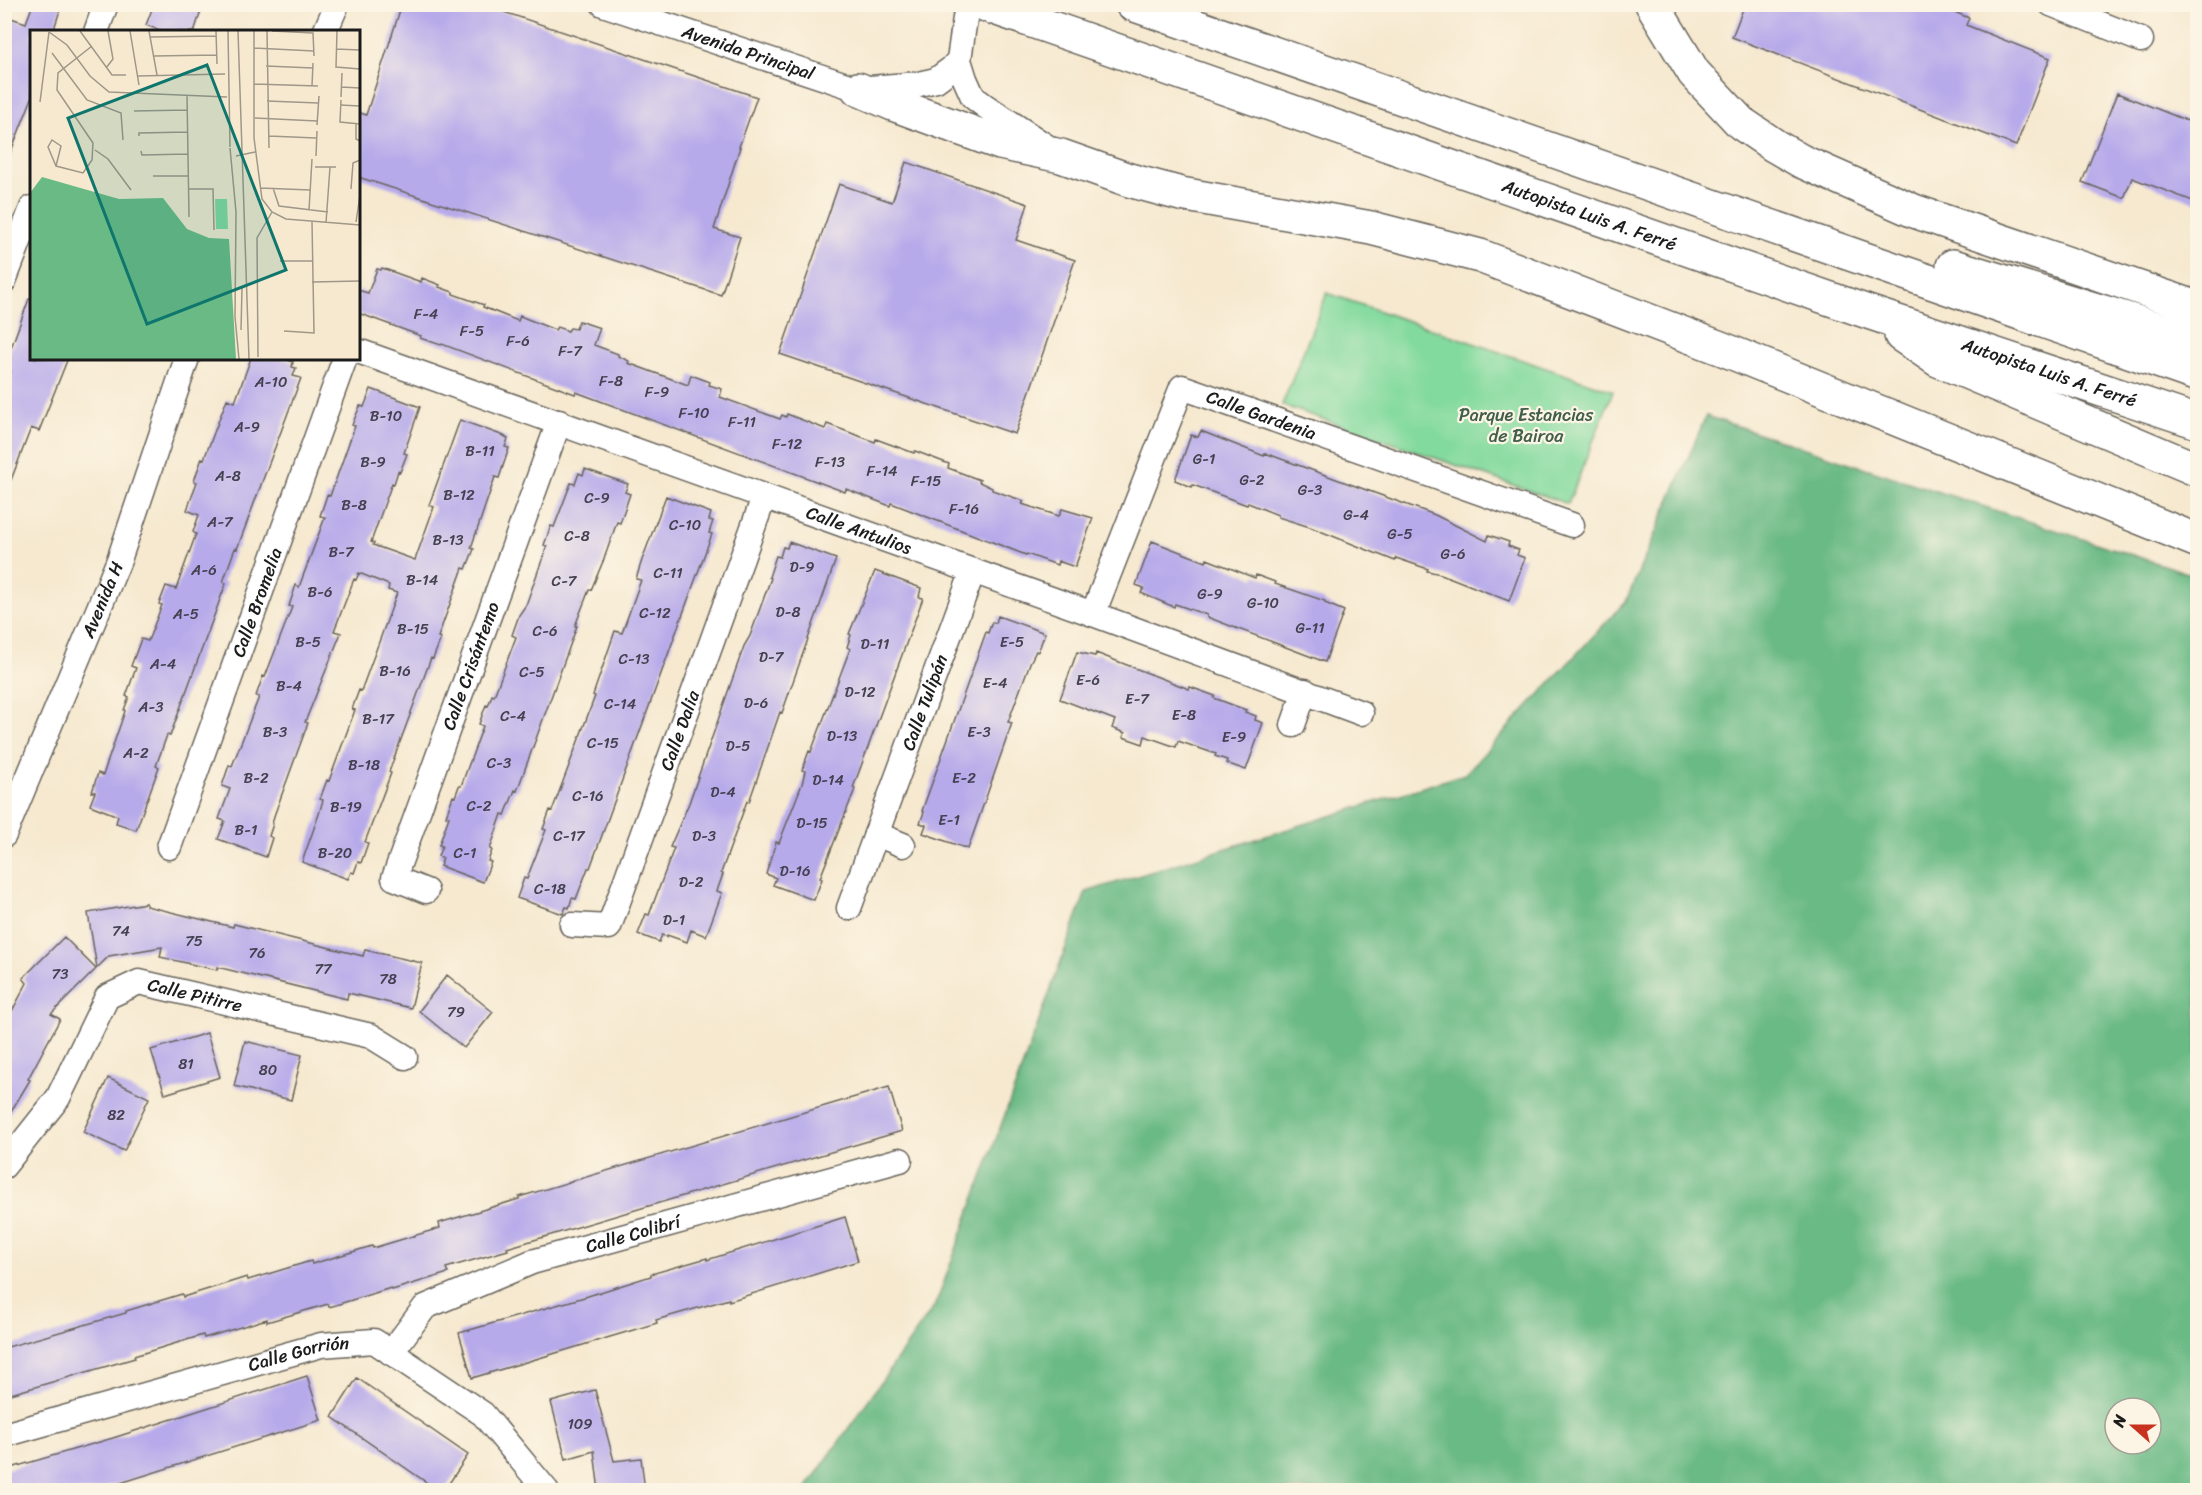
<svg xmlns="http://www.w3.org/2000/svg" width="2202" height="1495" viewBox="0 0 2202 1495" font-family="Sriracha,sans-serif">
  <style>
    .green { fill: #83da9e; stroke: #507b5d; stroke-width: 1.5 }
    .forest { fill: #6aba85; stroke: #436b50; stroke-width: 1.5; fill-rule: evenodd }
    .building { fill: #b7aaea }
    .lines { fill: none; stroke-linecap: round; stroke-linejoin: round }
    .street-casing { stroke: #68645b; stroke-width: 27 }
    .highway-casing { stroke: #68645b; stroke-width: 36 }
    .street { stroke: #fff; stroke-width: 24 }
    .highway { stroke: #fff; stroke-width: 33 }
    .labels { text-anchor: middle; stroke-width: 4.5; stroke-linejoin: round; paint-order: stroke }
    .number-label { font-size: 15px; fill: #434050 }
    .street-label { font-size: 18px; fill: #1c1c1c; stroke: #fcf5e5 }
    .park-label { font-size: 18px; fill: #405e4a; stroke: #fcf5e5 }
    .inset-road { fill: none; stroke: #9f9788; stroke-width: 1.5 }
    .view { fill: #0f766e; fill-opacity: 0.15; stroke: #0f766e; stroke-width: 3 }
    .inset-edge { fill: none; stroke: #1c1c1c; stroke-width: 3 }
  </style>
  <rect width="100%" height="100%" fill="#fcf5e5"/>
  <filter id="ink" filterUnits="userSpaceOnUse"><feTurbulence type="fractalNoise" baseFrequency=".0167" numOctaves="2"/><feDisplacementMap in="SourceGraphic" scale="12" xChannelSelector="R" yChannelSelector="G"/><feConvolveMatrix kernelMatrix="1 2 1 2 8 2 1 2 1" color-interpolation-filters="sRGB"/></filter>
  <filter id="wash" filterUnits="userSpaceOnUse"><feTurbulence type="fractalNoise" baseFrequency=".008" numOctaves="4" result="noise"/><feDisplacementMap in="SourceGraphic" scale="24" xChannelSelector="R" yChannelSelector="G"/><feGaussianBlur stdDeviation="1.35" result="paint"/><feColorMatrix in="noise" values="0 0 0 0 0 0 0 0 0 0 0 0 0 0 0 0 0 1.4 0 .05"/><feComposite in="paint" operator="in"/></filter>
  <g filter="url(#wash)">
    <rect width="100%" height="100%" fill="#f6e9d0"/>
    <path class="green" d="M1327 293 1613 391 1568 504 1282 405Z"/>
    <path class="forest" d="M1706 416 2197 576V1490H805L936 1304 1086 892 1465 774 1626 601ZM2115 1408H2151V1444H2115Z"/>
    <g id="blocks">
      <path class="building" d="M33 4H62L53 32H32V98L6 164 4 26 8 17 26 23Z
        M154 4H183L201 11 194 32H164L146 25Z
        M402 4H480L757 97 739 147H740L714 229 740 237 721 295 358 177V112L366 115Z
        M1745 4H1935L1969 18 1966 25 2050 58 2016 146 1732 37Z
        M2117 93 2198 125V203L2132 178 2124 198 2082 182Z
        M906 162 1028 204 1016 240 1075 260 1015 434 780 354 839 184 892 202Z
        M382 268 421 282 422 278 440 285 439 287 453 292V294L484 305 483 307 518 321 520 316 555 330 557 327 568 331 570 328 576 329 579 321 600 328 594 345 618 354V356L629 361 628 363 688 385 691 375 710 382 709 385 722 389 720 397 780 419 782 415 786 417 787 414 825 429 827 424 875 442 876 439 914 453 915 451 949 464 948 468 980 480 979 482 992 488V490L1024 501 1022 504 1059 516 1062 509 1093 518 1075 567 1058 561 1057 565 1027 554 1026 555 891 503 890 506 846 489 845 492 576 392 575 394 442 344 441 345 420 338 421 336 358 313V290L368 293 377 269 381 270Z
        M29 299H32V358H68L39 431 31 428 6 493H4V389L11 371 4 367Z
        M251 358H283L293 362 292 367 296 368 293 376 301 378 237 549 235 548 223 582 226 583 170 736 167 735 156 766 159 767 136 830 116 823 118 816 90 805 95 792H92L98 773 103 775 125 711 124 710 129 697 126 696 136 668 131 666 141 639 148 641 162 605 159 604 166 586 176 589 196 534 193 532 199 515 187 510 197 482 194 481 202 458 204 459 227 399 235 402Z
        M371 389 420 407 404 453 407 454 400 472 398 471 394 484 392 483 371 542 374 543 373 545 415 560 434 507 429 505 460 420 504 436 508 439 505 447 509 448 499 478 495 477 471 548 474 549 466 569 463 568 438 637 441 638 433 659 431 658 389 772 391 773 365 842 368 843 361 863 358 862 354 873 351 872 348 879 302 862 319 814 323 800 320 799 327 780 329 781 355 710 352 709 359 690 361 691 397 593 388 590 389 585 359 573 356 580 354 579 334 631 341 633 305 722 308 723 274 816 272 824H273L269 836 272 838 266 857 218 839 225 821 219 819 230 789 222 786 229 765 232 766 259 697 256 696 263 676 265 677 292 607 289 606 296 585 299 587 325 517 320 516 327 495 330 496 355 426 352 425 360 406 364 407Z
        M1201 431 1264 456 1265 453 1435 515 1487 541 1489 535 1509 542 1508 546 1519 550 1517 555 1525 558 1509 601 1441 574 1427 571 1428 569 1396 558 1395 561 1310 527 1278 517V515L1248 503 1247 505 1193 485 1192 487 1175 480 1191 435 1198 437Z
        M585 469 628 484 625 492 630 494 620 523 617 522 604 559 591 590H589L575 626H577L517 791 515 790 505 815 502 814 490 849 492 850 488 861 491 862 483 882 440 866 443 858 438 856 442 846 439 845 449 817 446 816 453 796 455 797 459 786H461L483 726 479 724 486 705 488 706 492 695 494 696 516 637 512 635 519 615 526 605 547 546 544 545 551 526 554 527 571 483 575 484 579 473 583 475Z
        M666 496 711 513 709 520 713 521 709 533 712 534 590 868H588L576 899 572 898 569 908 566 907 563 914 517 898 524 878 527 879 531 868 546 830 543 829 550 810 552 811 595 696 593 695 615 631 622 633 641 580 636 579 642 560Z
        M1152 541 1206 562 1207 559 1255 578 1256 575 1275 582V584L1325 601V603L1344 611 1325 662 1207 617V615L1175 604 1174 607 1141 593 1144 588 1136 585Z
        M789 542 836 559 827 585 782 713 780 712 749 802 747 801 721 873 723 874 717 891 722 893 706 936 691 930 687 942 667 935V937L662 935 659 942 638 934 646 914 649 915 674 848 670 847 689 803 744 646 750 636 771 578 769 577 776 556 780 557 783 547 787 548Z
        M875 571 921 588 919 597 923 598 853 788 855 789 820 878 822 879 814 900 773 885 776 878 766 874 776 842 779 843 781 838 802 784 805 771 802 770 809 751 811 752 850 649 847 647 851 635 849 634Z
        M998 616 1045 633 1038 652 1036 651 1030 663 1008 722 1012 723 968 849 923 833 926 825 920 823 924 812 922 811 986 632 988 633 992 622 996 623Z
        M1077 652 1095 656 1096 653 1189 689 1190 687 1215 696 1214 698 1246 710 1245 712 1256 716 1255 720 1263 723 1246 770 1226 763 1227 760 1215 756 1216 754 1178 741 1176 747 1145 736 1143 744 1123 737 1125 733 1112 728 1115 720 1060 699Z
        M146 903V906L233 927 234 924 363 956 365 950 422 963 411 1008 348 993 347 999 217 967V970L160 957 162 947 109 956 97 968 88 913Z
        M64 937 96 969 51 1014 60 1019 28 1079 30 1080 4 1123V1026L27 983 23 978Z
        M447 975 493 1012 464 1048 419 1011Z
        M207 1033 220 1077 165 1094 151 1050Z
        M245 1041 302 1055 291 1100 234 1086Z
        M108 1078 149 1098 124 1151 83 1132Z
        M889 1087 902 1131 507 1248 508 1250 446 1268 448 1273 392 1290 391 1288 329 1307 328 1304 267 1322V1319L204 1338 203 1335 134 1356 135 1358 4 1396V1348L126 1313V1311L182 1294 183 1297 247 1277 248 1280 311 1261 312 1264 372 1246 373 1248 440 1228 439 1223 519 1199V1197Z
        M845 1217 858 1261 729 1301V1299L656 1320 657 1323 472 1378 459 1333 588 1296 651 1276V1274L707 1258V1260Z
        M307 1376 321 1420 95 1491H4V1470L113 1438Z
        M357 1378 468 1455 444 1491H439L332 1417Z
        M595 1390 614 1461 641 1458 645 1491H599L594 1451 566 1459 551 1402Z"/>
    </g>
  </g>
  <g filter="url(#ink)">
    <use href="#blocks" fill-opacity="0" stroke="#68645b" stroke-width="1.5"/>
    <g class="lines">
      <g class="street-casing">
        <g id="street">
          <path id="s1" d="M603 4 858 89 919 84 936 80 951 69 959 60"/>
          <path d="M967 4 959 60 965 79 973 97 985 106 1049 148"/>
          <path d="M2051 4 2141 40"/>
          <path d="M96 32 106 4"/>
          <path d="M325 32 337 4"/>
          <path d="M4 281 32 208"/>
          <path id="s2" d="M358 351 1093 614 1361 713"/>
          <path id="s3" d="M1093 614 1182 387 1572 525"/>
          <path d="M1293 725 1305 691"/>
          <path d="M876 834 903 845"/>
          <path id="s4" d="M4 835 119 560 187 358"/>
          <path id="s5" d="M169 847 345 358"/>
          <path id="s6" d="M426 891 394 878 559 422"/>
          <path id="s7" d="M849 908 973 571"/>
          <path id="s8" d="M572 925 609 927 764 497"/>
          <path id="s9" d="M4 1166 58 1098 107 997 139 982 371 1036 405 1057"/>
          <path id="s10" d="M391 1353 425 1307 532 1262 900 1160"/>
          <path id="s11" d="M4 1435 321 1345 374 1341 483 1414 546 1490"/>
        </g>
      </g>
      <g class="highway-casing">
        <g id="highway">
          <path id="s12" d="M983 4 1868 312 2198 422"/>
          <path d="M1132 4 2198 375"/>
          <path d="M1652 4 1694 73 1741 123 1775 146 1801 161 1914 211 2198 308"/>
          <path d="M858 89 893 104 1000 143 1061 156 1129 180 1181 194 1371 228 1480 256 1723 349 2198 541"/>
          <path d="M1953 266 2198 341"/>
          <path d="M1901 335 1938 360 2198 470"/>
        </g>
      </g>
      <use href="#street" class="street"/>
      <use href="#highway" class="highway"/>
    </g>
  </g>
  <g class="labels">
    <g class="number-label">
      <text x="426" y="319">F-4</text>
      <text x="472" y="336">F-5</text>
      <text x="518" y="346">F-6</text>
      <text x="570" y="356">F-7</text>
      <text x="611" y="386">F-8</text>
      <text x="271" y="387">A-10</text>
      <text x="657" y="397">F-9</text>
      <text x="694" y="418">F-10</text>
      <text x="386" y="421">B-10</text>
      <text x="742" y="427">F-11</text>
      <text x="247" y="432">A-9</text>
      <text x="787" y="449">F-12</text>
      <text x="480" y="456">B-11</text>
      <text x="1204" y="464">G-1</text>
      <text x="373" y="467">B-9</text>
      <text x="830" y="467">F-13</text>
      <text x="882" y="476">F-14</text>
      <text x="228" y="481">A-8</text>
      <text x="1252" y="485">G-2</text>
      <text x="926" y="486">F-15</text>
      <text x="1310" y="495">G-3</text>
      <text x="459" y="500">B-12</text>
      <text x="597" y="503">C-9</text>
      <text x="354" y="510">B-8</text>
      <text x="964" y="514">F-16</text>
      <text x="1356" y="520">G-4</text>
      <text x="220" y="527">A-7</text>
      <text x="685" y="530">C-10</text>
      <text x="1400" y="539">G-5</text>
      <text x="577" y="541">C-8</text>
      <text x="448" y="545">B-13</text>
      <text x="341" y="557">B-7</text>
      <text x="1453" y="559">G-6</text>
      <text x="802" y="572">D-9</text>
      <text x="204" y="575">A-6</text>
      <text x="668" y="578">C-11</text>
      <text x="422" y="585">B-14</text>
      <text x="564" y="586">C-7</text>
      <text x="320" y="597">B-6</text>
      <text x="1210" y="599">G-9</text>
      <text x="1263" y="608">G-10</text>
      <text x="788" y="617">D-8</text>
      <text x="655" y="618">C-12</text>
      <text x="186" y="619">A-5</text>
      <text x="1310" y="633">G-11</text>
      <text x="413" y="634">B-15</text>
      <text x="545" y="636">C-6</text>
      <text x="308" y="647">B-5</text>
      <text x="1012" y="647">E-5</text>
      <text x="875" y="649">D-11</text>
      <text x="771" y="662">D-7</text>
      <text x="634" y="664">C-13</text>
      <text x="163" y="669">A-4</text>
      <text x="395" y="676">B-16</text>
      <text x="532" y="677">C-5</text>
      <text x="1088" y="685">E-6</text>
      <text x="995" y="688">E-4</text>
      <text x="289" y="691">B-4</text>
      <text x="860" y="697">D-12</text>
      <text x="1137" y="704">E-7</text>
      <text x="756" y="708">D-6</text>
      <text x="620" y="709">C-14</text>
      <text x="151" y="712">A-3</text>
      <text x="1184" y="720">E-8</text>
      <text x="513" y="721">C-4</text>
      <text x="378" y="724">B-17</text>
      <text x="275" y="737">B-3</text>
      <text x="979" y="737">E-3</text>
      <text x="842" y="741">D-13</text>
      <text x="1234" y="742">E-9</text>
      <text x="603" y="748">C-15</text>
      <text x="738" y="751">D-5</text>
      <text x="136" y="758">A-2</text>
      <text x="499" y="768">C-3</text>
      <text x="364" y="770">B-18</text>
      <text x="256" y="783">B-2</text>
      <text x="964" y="783">E-2</text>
      <text x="828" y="785">D-14</text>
      <text x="723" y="797">D-4</text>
      <text x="588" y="801">C-16</text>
      <text x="479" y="811">C-2</text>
      <text x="346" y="812">B-19</text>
      <text x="949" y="825">E-1</text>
      <text x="812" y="828">D-15</text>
      <text x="246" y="835">B-1</text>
      <text x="569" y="841">C-17</text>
      <text x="704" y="841">D-3</text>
      <text x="335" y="858">B-20</text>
      <text x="465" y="858">C-1</text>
      <text x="795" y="876">D-16</text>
      <text x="691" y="887">D-2</text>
      <text x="550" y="894">C-18</text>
      <text x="674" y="925">D-1</text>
      <text x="121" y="936">74</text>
      <text x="194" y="946">75</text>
      <text x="257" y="958">76</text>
      <text x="323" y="974">77</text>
      <text x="60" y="979">73</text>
      <text x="388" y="984">78</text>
      <text x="456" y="1017">79</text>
      <text x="186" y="1069">81</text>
      <text x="268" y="1075">80</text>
      <text x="116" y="1120">82</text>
      <text x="580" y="1429">109</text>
    </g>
    <g class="street-label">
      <text dy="6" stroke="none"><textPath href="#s1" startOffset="153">Avenida Principal</textPath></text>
      <text dy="6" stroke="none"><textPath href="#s12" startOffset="642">Autopista Luis A. Ferré</textPath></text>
      <text dy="6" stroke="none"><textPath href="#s12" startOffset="1128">Autopista Luis A. Ferré</textPath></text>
      <text dy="6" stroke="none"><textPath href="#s3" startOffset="328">Calle Gardenia</textPath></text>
      <text dy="6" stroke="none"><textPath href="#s2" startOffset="532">Calle Antulios</textPath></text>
      <text dy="6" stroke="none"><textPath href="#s4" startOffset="255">Avenida H</textPath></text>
      <text dy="6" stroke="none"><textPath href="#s5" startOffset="260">Calle Bromelia</textPath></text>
      <text dy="6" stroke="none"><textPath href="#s6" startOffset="260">Calle Crisántemo</textPath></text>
      <text dy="6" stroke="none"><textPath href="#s7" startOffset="219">Calle Tulipán</textPath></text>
      <text dy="6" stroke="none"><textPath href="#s8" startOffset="246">Calle Dalia</textPath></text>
      <text dy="6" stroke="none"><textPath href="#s9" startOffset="292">Calle Pitirre</textPath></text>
      <text dy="6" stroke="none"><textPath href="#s10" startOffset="278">Calle Colibrí</textPath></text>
      <text dy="6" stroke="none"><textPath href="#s11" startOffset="306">Calle Gorrión</textPath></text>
    </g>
    <g class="park-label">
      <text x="1526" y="421">Parque Estancias<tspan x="1526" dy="21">de Bairoa</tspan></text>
    </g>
  </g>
  <g transform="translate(30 30)">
    <rect width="330" height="330" fill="#f6e9d0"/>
    <path d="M185 169H197L198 199H186Z" fill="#83da9e"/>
    <path d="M12 147 89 169 133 168 157 199 179 208 199 209 206 329H0V163Z" fill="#6aba85"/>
    <path class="inset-road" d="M50 1 82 45H96M100 1 109 55M119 1 127 45M186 1 187 34M198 1 200 117M208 1 219 329M224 1V108L232 169 242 182 256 189 330 195M237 1 239 118M242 1 283 3 284 26M307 1 306 37 330 39M19 2 37 15 60 46 79 62 197 67M120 7 186 6M224 18 284 21M306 19 330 20M22 23 57 70 91 83 93 110M124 26 187 25M236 36 283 38M76 38 83 29 78 1M108 46 195 44M224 54 288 56M282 56 283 33M311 57 330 58M157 65 159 187M311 67 312 43M311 70 310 92 330 94M237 71 288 73M10 72 19 2M310 75 330 76M104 81 157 80M225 88 287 91M326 94V109L330 111M287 95 289 66M109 106V103L158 102M239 106 286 108M200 118 206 182 205 287 209 329M65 120 78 129 101 160M111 121 112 125 158 124M206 126 225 122M286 126 287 101M26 136 31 116 22 110 18 117 26 136 53 143 62 130 63 113 27 60 28 43 62 16M285 137H306M123 146H159M230 158 280 160M243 158 249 176 298 182M159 159H183L184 200M321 159 323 133 330 130M279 180 282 129M326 192 330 165M296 193 300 137M250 231H282M282 252 330 251M211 300 212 258M254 301 284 303 282 192M228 327 227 208 242 182"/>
    <path class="view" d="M177 35 256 240 117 294 38 88Z"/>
    <rect width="330" height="330" class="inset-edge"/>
  </g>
  <rect width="2202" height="1495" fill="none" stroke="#fcf5e5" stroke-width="24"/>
  <g transform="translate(2133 1426) rotate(291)"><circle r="28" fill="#fcf5e5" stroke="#a29e95" stroke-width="1.5"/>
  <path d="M0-4.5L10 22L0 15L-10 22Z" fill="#c8321e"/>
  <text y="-9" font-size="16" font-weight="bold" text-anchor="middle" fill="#1c1c1c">N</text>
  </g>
</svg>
